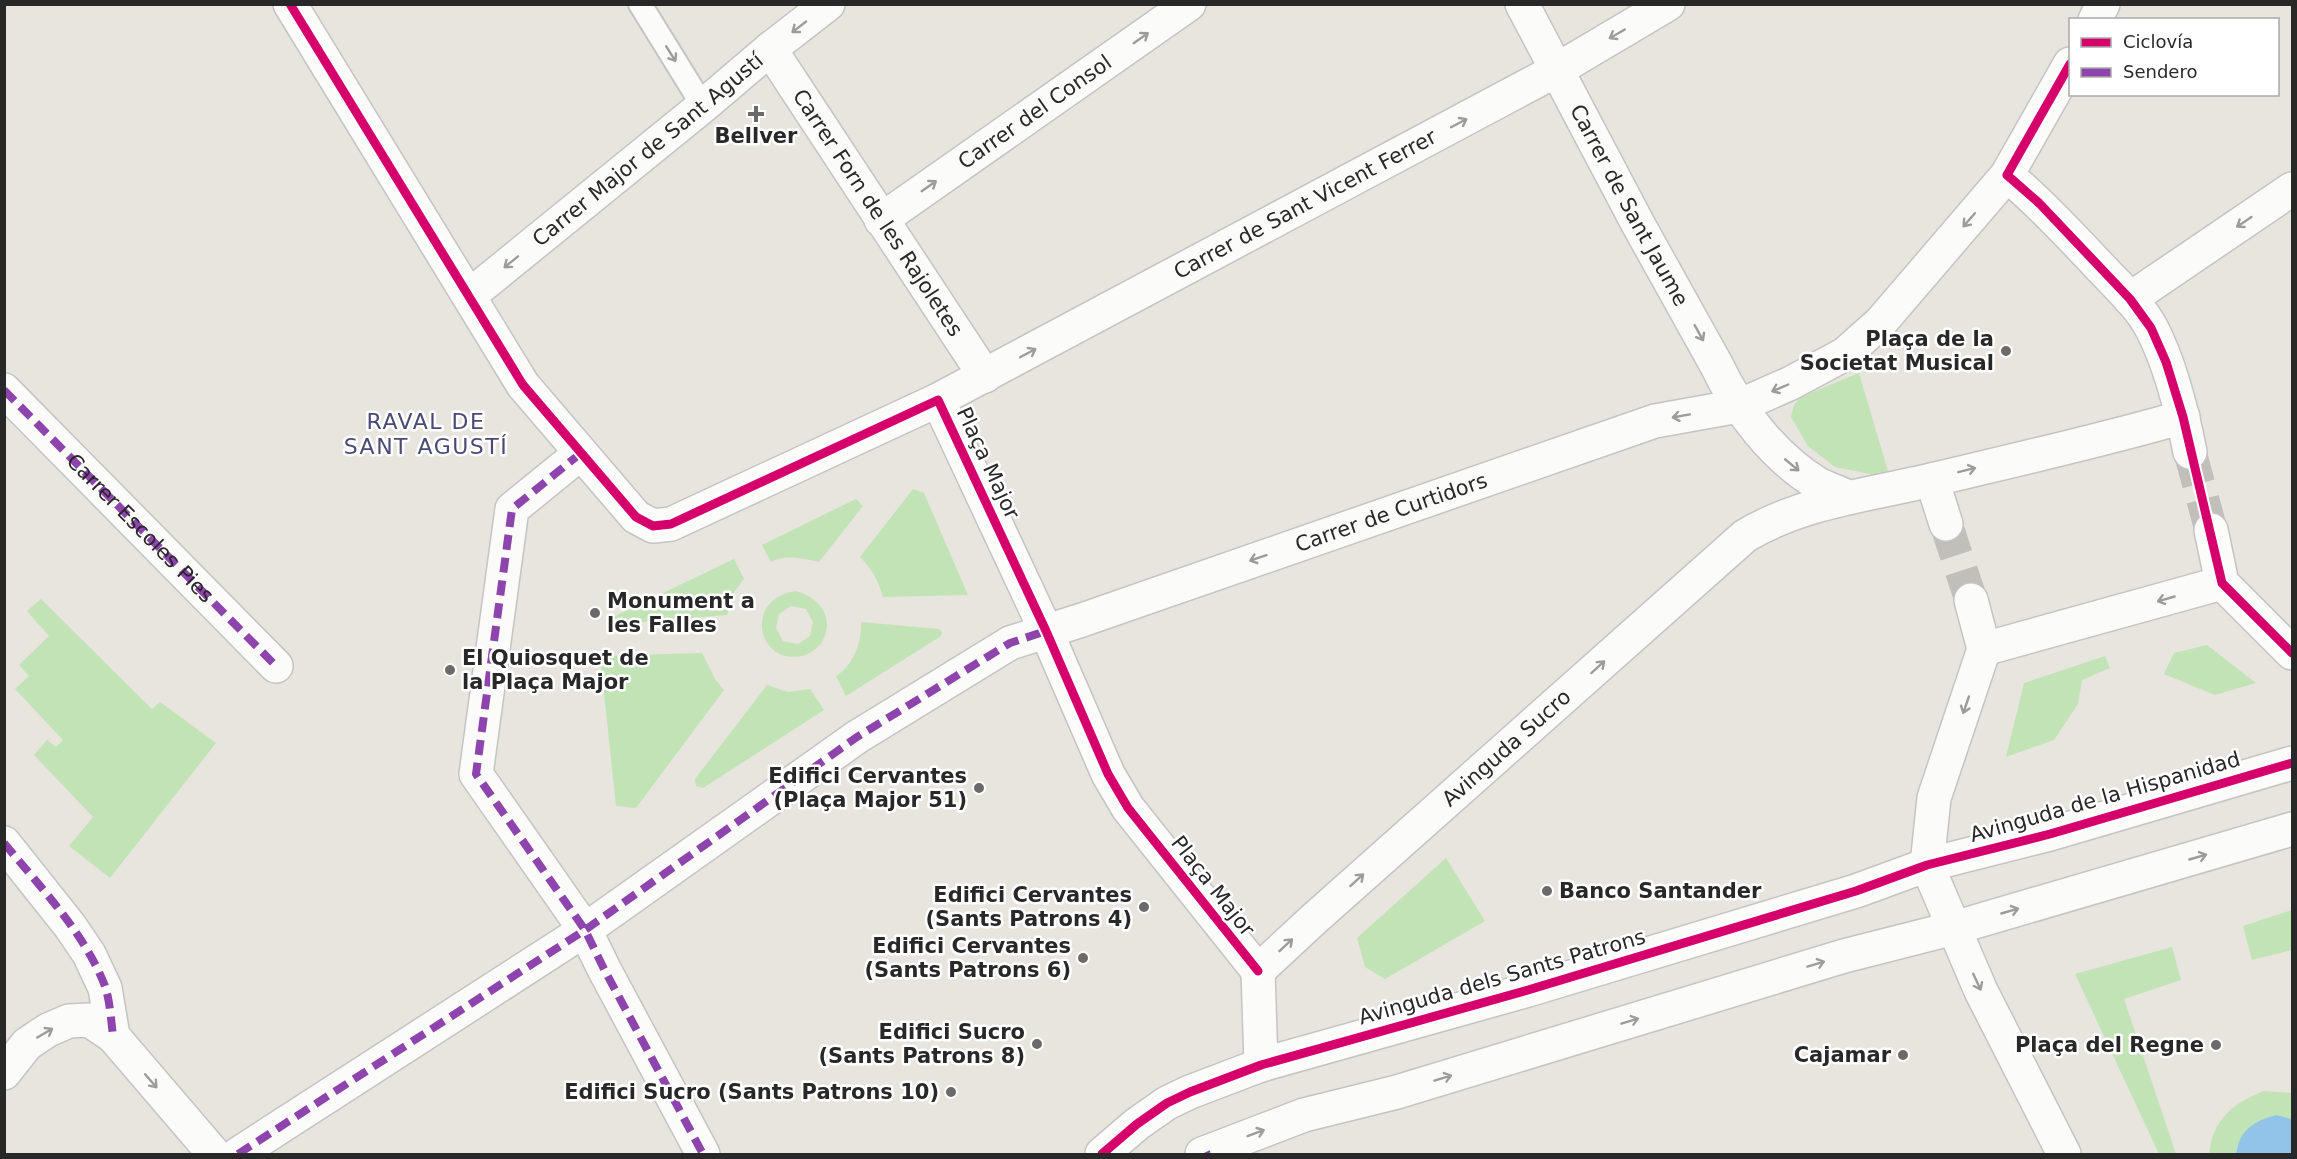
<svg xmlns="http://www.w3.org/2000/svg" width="2297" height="1159" viewBox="0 0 2297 1159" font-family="'DejaVu Sans',sans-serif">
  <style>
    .green { fill: #c2e3b6; fill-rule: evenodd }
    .water { fill: #92c3e8 }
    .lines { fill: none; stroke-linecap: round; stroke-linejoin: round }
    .street-tunnel { stroke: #c1bfba; stroke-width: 33; stroke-dasharray: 33 16; stroke-linecap: butt }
    .lane-casing { stroke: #c4c4c4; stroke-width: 26 }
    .street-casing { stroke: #c4c4c4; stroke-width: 36 }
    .lane { stroke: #fbfbfa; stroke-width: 22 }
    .street { stroke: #fbfbfa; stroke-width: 33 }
    .quiet { stroke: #8e44ad; stroke-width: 8; stroke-dasharray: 15 8; stroke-linecap: butt }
    .cycleway-casing { stroke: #fff; stroke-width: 13 }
    .cycleway { stroke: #d6006c; stroke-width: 9 }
    .oneway { stroke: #9c9c9c }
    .poi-dot { fill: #6b6a68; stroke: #fff; stroke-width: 2 }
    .labels { text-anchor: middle; stroke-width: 5; stroke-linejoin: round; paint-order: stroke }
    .street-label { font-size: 21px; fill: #282828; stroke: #fff }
    .poi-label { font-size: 21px; font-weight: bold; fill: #282828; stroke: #fff; text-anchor: end }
    .neighbourhood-label { font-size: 22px; letter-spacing: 1.5px; fill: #4a4a78; stroke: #fff }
  </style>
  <rect width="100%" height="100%" fill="#e7e5de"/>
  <path class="green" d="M1859 373 1890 478 1835 467 1808 446 1791 417 1794 405 1801 397Z
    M913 489 924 493 968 595 883 597C878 580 872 569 860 557Z
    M856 499 863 506 819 562C803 558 786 554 771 562L762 545Z
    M734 559 744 579 734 592 727 615 617 624 613 622V617L617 615Z
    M796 591C818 597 835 616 823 640 819 648 810 654 802 656 756 665 744 598 796 591ZM791 606 806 609 813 622 810 636 798 644 783 641 776 628 779 614Z
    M41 599 152 709 160 702 216 743 110 878 69 846 93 817 34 755 47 740 56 747 63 740 15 689 29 676 19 665 49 636 27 611Z
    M861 622 939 629 942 632 941 636 846 696 836 676C853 665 862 643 861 622Z
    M2207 645 2256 683 2215 695 2164 674 2174 653Z
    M702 653 715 679 724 690 636 808 616 806 600 656Z
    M2105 656 2110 668 2082 680 2078 704 2054 740 2006 757 2024 683Z
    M767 685 788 692 810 689 824 710 703 788 696 786 695 779Z
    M1446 858 1485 921 1385 979 1365 967 1357 938Z
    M2292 910V950L2252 960 2243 926Z
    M2172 947 2181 980 2124 999 2176 1154H2159L2075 974Z
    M2264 1091 2292 1093V1119L2277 1115 2237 1146 2236 1154H2209C2213 1119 2233 1103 2264 1091Z"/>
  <path class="water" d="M2277 1115 2292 1119V1154H2236C2239 1130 2255 1120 2277 1115Z"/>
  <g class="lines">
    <path class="street-tunnel" d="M2190 452 2211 530
      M1946 524 1971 600"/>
    <g class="lane-casing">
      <path id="lane" d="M640 4 703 106"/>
    </g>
    <g class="street-casing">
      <g id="street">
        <path d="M290 4 523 385 636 517 653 526 671 524 938 400 1046 631 1108 774 1128 808 1258 971"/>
        <path id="s1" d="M1522 4 1638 224 1717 366C1738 411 1775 458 1818 484 1828 489 1838 492 1848 497"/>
        <path d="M2095 20 2103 4"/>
        <path id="s2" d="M770 49 985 376"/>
        <path d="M2007 175C2041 204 2071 236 2102 269 2119 287 2140 306 2152 329 2171 366 2182 411 2190 452"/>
        <path id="s3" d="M881 220 1189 4"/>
        <path id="s4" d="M469 296 703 106 770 49 828 4"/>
        <path d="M2130 299 2292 189"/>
        <path id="s5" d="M4 390 276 666"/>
        <path id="s6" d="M938 400 1555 71 1668 4"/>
        <path d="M581 453 512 509 476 774 585 930 604 969 703 1154"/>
        <path d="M1932 480 1946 524"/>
        <path d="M2211 530 2222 583"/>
        <path d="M2222 583 2292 653"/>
        <path d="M1971 600 1984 649"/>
        <path d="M1984 649 1934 798 1927 865 1981 991 2064 1154"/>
        <path d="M1984 649 2222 583"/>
        <path d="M4 843 70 926 89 954 105 988 113 1036 214 1154"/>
        <path id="s7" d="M1258 971 1314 919 1745 536C1801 502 1868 495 1931 480 2015 460 2100 441 2183 417"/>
        <path d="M1258 971 1261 1065"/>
        <path d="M4 1073 27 1044 48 1030 69 1021 89 1020 113 1036"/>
        <path id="s8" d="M238 1154 585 930 857 737 1010 643 1082 620 1655 421 1739 406 1791 383 1845 354 1881 322 2007 175 2070 64"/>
        <path d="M1102 1154 1137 1124 1167 1103 1190 1092 1261 1065 1528 990 1856 891 1927 865 2050 834 2292 763"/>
        <path d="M1202 1154 1304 1115 1397 1092 1844 956 1954 928 2292 829"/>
      </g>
    </g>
    <use href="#lane" class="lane"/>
    <use href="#street" class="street"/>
    <path class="quiet" d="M4 390 276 666
      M581 453 512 509 476 774 585 930 604 969 703 1154
      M4 843C40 887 84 932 105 986 110 1001 111 1020 113 1036
      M1206 1152 1207 1154
      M238 1154 585 930 857 737 1010 643 1046 631"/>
    <g class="cycleway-casing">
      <path id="cycleway" d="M290 4 523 385 636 517 653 526 671 524 938 400 1046 631 1108 774 1128 808 1258 971
        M2070 64 2007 175 2039 203 2130 299 2151 328 2166 362 2183 417 2222 583 2292 653
        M1102 1154 1137 1124 1167 1103 1190 1092 1261 1065 1528 990 1856 891 1927 865 2050 834 2292 763"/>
    </g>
    <use href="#cycleway" class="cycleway"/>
  </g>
  <defs><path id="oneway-shaft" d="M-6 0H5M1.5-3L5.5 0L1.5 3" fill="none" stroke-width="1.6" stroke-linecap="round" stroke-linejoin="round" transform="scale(1.5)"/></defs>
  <g class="oneway">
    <use href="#oneway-shaft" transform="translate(799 27) rotate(142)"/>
    <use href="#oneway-shaft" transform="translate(1617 34) rotate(150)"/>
    <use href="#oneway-shaft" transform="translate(1141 38) rotate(-35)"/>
    <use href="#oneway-shaft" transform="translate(671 54) rotate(58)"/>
    <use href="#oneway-shaft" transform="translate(1459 123) rotate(-28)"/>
    <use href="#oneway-shaft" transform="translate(929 186) rotate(-35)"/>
    <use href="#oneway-shaft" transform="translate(1969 220) rotate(131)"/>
    <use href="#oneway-shaft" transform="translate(2244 222) rotate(146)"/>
    <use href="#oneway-shaft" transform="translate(511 262) rotate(141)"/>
    <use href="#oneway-shaft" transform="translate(1699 333) rotate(61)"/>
    <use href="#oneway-shaft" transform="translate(1028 353) rotate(-28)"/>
    <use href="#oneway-shaft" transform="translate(1780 388) rotate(157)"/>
    <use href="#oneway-shaft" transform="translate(1681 416) rotate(170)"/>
    <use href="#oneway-shaft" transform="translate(1792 465) rotate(40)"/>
    <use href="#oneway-shaft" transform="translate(1967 470) rotate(-14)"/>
    <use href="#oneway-shaft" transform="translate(1258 558) rotate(161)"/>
    <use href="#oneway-shaft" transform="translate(2166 599) rotate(164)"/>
    <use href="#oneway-shaft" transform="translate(1598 667) rotate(-42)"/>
    <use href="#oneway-shaft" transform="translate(1966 705) rotate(109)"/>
    <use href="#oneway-shaft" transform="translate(2198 857) rotate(-16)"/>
    <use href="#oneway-shaft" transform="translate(1357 880) rotate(-42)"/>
    <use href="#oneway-shaft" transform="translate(2010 911) rotate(-16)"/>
    <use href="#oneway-shaft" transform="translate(1286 945) rotate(-43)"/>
    <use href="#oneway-shaft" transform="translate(1816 964) rotate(-17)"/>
    <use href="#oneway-shaft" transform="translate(1977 982) rotate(65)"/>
    <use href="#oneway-shaft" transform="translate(1630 1021) rotate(-17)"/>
    <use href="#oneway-shaft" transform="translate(45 1033) rotate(-30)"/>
    <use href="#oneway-shaft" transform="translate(1443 1078) rotate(-17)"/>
    <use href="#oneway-shaft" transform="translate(151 1081) rotate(49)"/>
    <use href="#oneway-shaft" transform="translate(1256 1133) rotate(-20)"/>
  </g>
  <g class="poi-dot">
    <path d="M753 105h6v6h6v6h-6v6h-6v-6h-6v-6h6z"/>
    <circle cx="2006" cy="351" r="6"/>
    <circle cx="595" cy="613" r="6"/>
    <circle cx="450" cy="670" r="6"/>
    <circle cx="979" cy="788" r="6"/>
    <circle cx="1547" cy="891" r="6"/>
    <circle cx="1144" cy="907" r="6"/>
    <circle cx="1083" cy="958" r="6"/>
    <circle cx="1037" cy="1044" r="6"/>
    <circle cx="2216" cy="1045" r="6"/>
    <circle cx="1903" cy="1055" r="6"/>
    <circle cx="951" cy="1092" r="6"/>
  </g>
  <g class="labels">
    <g class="street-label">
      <text dy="7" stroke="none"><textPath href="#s3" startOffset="188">Carrer del Consol</textPath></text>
      <text dy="7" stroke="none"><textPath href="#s4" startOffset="231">Carrer Major de Sant Agustí</textPath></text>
      <text dy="7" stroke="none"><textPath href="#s6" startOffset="416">Carrer de Sant Vicent Ferrer</textPath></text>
      <text dy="7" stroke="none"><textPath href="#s1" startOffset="228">Carrer de Sant Jaume</textPath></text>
      <text dy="7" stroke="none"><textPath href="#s2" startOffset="196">Carrer Forn de les Rajoletes</textPath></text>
      <text transform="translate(988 463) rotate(65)" y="7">Plaça Major</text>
      <text dy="7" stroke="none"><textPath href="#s8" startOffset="1329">Carrer de Curtidors</textPath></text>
      <text dy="7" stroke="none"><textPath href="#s5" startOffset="194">Carrer Escoles Pies</textPath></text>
      <text dy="7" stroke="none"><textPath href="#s7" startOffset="334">Avinguda Sucro</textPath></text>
      <text transform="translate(2105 797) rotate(-16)" y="7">Avinguda de la Hispanidad</text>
      <text transform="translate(1213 886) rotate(52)" y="7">Plaça Major</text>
      <text transform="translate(1502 977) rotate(-16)" y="7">Avinguda dels Sants Patrons</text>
    </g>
    <g class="poi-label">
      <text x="756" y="143" text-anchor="middle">Bellver</text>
      <text x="1994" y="346">Plaça de la<tspan x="1994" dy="24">Societat Musical</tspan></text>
      <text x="607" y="608" text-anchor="start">Monument a<tspan x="607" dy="24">les Falles</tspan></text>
      <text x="462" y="665" text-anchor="start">El Quiosquet de<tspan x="462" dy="24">la Plaça Major</tspan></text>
      <text x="967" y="783">Edifici Cervantes<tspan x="967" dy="24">(Plaça Major 51)</tspan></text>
      <text x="1559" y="898" text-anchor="start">Banco Santander</text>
      <text x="1132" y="902">Edifici Cervantes<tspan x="1132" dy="24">(Sants Patrons 4)</tspan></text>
      <text x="1071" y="953">Edifici Cervantes<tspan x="1071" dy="24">(Sants Patrons 6)</tspan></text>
      <text x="1025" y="1039">Edifici Sucro<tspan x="1025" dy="24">(Sants Patrons 8)</tspan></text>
      <text x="2204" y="1052">Plaça del Regne</text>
      <text x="1891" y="1062">Cajamar</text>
      <text x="939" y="1099">Edifici Sucro (Sants Patrons 10)</text>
    </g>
    <g class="neighbourhood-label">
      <text x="426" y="429">RAVAL DE<tspan x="426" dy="25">SANT AGUSTÍ</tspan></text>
    </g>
  </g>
  <rect width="2297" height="1159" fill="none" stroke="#282828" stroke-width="12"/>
  <rect x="2069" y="18" width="210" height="78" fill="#ffffff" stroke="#a9a9a9" stroke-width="1.5"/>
  <rect x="2081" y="38" width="30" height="9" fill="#d6006c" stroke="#a9a9a9" stroke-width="1.5"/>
  <text x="2123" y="48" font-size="18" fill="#282828">Ciclovía</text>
  <rect x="2081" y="68" width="30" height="9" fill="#8e44ad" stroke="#a9a9a9" stroke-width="1.5"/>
  <text x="2123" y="78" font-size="18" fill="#282828">Sendero</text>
</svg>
